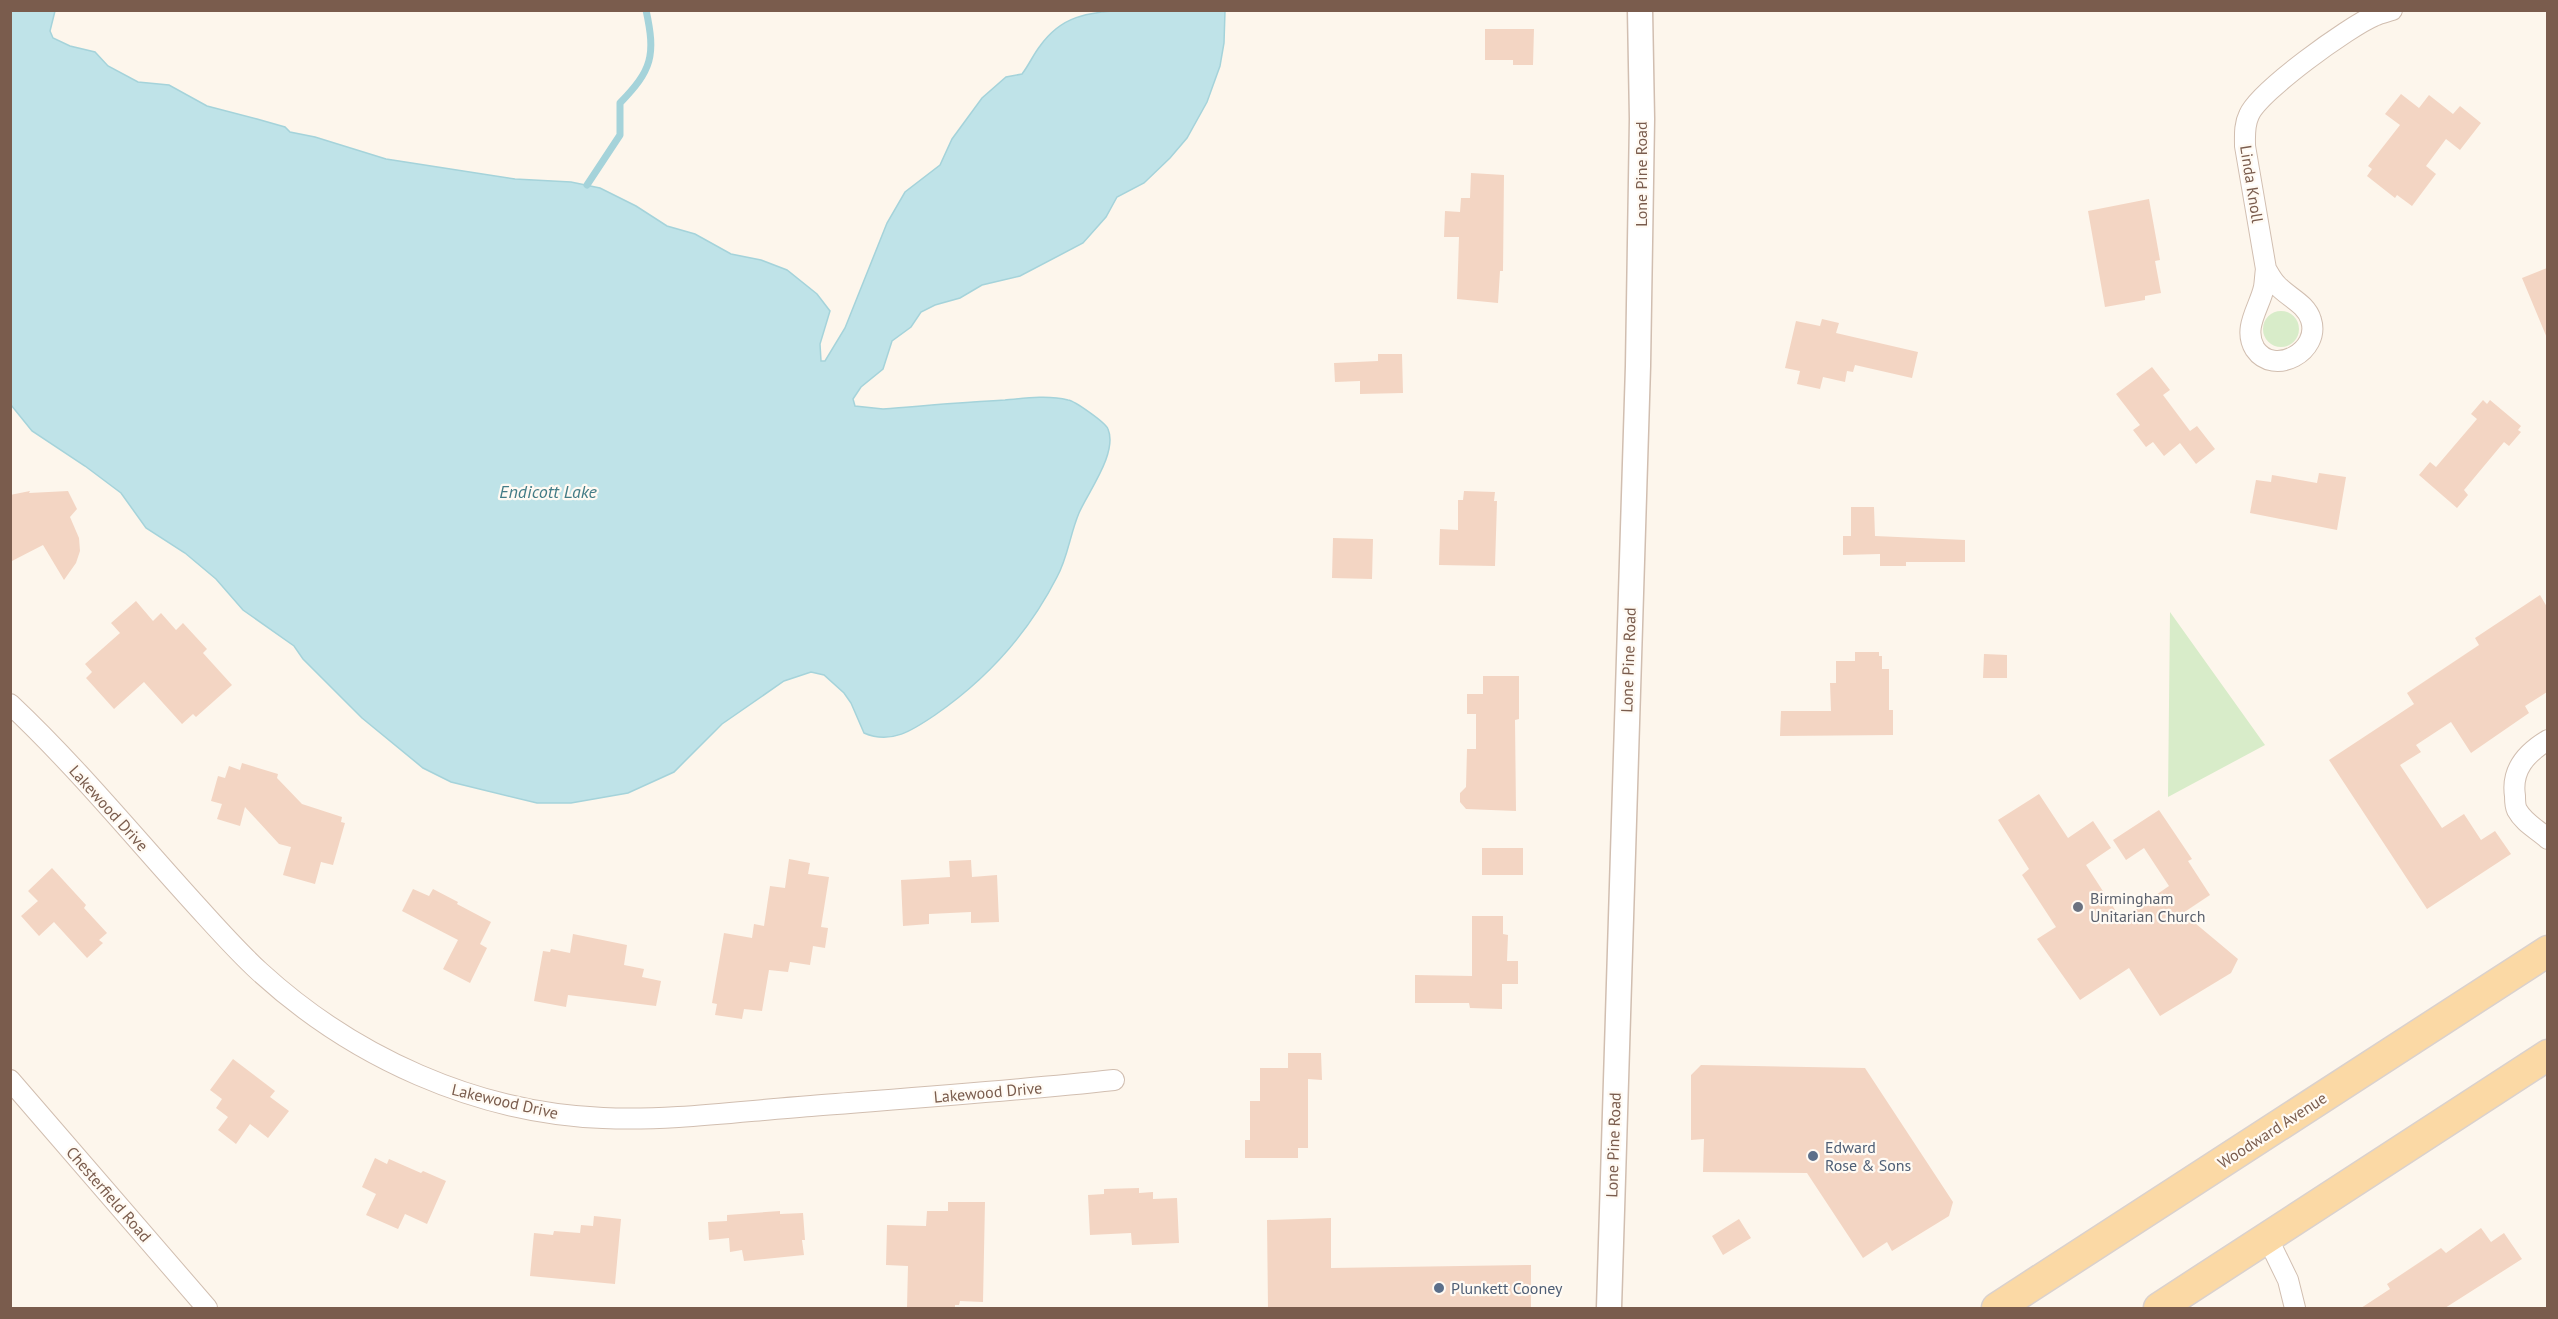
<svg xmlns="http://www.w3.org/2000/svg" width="2558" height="1319" viewBox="0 0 2558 1319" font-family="'PT Sans',sans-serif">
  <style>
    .green { fill: #d8ecc9 }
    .water { fill: #bfe3e8; stroke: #a5d3da; stroke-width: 1.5 }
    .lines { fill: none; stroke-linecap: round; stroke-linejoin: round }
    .stream { stroke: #a5d3da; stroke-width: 7 }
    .building { fill: #f3d5c3 }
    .minor-casing { stroke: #d1beb0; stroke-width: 22 }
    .tertiary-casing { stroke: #d1beb0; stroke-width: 27 }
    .primary-casing { stroke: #dad1cd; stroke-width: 33 }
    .minor { stroke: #fff; stroke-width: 20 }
    .tertiary { stroke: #fff; stroke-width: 24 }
    .primary { stroke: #fbd9a5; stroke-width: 30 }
    .worship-dot { fill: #6b7280; stroke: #fffaf3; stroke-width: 2 }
    .service-dot { fill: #5c6f8a; stroke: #fffaf3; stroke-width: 2 }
    .labels { text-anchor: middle; stroke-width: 4.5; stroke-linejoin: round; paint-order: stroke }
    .street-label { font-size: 16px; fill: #7a5c4d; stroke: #fffaf3 }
    .worship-label { font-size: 16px; fill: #5b616d; stroke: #fffaf3; text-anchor: start }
    .service-label { font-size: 16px; fill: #4e5e75; stroke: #fffaf3; text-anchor: start }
    .water-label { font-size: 18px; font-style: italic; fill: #437c86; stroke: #fffaf3 }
  </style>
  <rect width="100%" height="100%" fill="#fdf6ec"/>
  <path class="green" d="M2263 329a18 18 0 1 1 36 0a18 18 0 1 1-36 0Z
    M2170 612 2265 745 2168 797Z"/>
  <path class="water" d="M1125 10 1225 11 1224 43 1220 66 1207 102 1187 138 1170 158 1144 183 1117 197 1106 217 1083 243 1020 276 982 285 960 298 935 305 921 312 911 327 892 341 883 369 861 387 853 399 855 406 883 409C923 406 964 402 1005 400 1025 398 1049 395 1068 400 1075 401 1106 423 1108 429 1118 453 1088 492 1079 513 1070 534 1068 557 1057 577 1028 634 987 679 935 715 913 730 891 745 864 733L851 703 844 693 824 675 811 672 784 681 722 724 674 772 628 793 571 803H537L451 782 423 768 362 718 303 659 294 646 243 610 216 579 185 553 146 528 121 493 85 466 32 431 11 405V11H55L50 31 53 38 70 46 95 52 108 66 138 82 169 85 207 106 257 119 285 127 290 132 315 137 386 159 515 179 571 182 600 188 636 206 667 226 695 234 731 254 761 260 787 270 817 294 830 311 820 344 821 361H825L845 328 887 223 905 192 940 165 952 139 982 98 1006 77 1022 74C1029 65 1033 55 1040 46 1063 14 1089 13 1125 10Z"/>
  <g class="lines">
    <path class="stream" d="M587 185 620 135V103C652 70 656 56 646 10"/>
  </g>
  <path class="building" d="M1485 29H1534L1533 65H1513V60H1485Z
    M2401 94 2419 108 2429 95 2453 114 2460 106 2481 123 2460 150 2446 139 2426 166 2436 174 2412 206 2397 195 2395 198 2367 176 2372 169 2368 166 2400 125 2385 114Z
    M1471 173 1504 175 1503 271H1500L1498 303 1457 299 1459 237H1444L1445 211 1460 212 1461 198H1470Z
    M2149 199 2160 260 2155 261 2161 293 2145 296V300L2105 307 2088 211Z
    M2547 268V338L2522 278Z
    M1822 319 1839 323 1836 333 1918 352 1912 378 1855 365 1853 372 1847 371 1845 382 1823 377 1820 389 1797 384 1800 371 1785 368 1796 321 1820 326Z
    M1378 354H1402L1403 393 1360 394V381L1335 382 1334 363 1378 361Z
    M2152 367 2170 390 2163 395 2190 431 2197 426 2215 449 2196 464 2180 443 2164 456 2153 442 2146 447 2133 430 2140 425 2116 394Z
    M2483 400 2487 404 2490 400 2521 426 2518 430 2521 432 2509 446 2504 442 2464 490 2468 495 2457 508 2419 475 2430 462 2436 467 2477 419 2471 414Z
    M2319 473 2346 477 2337 530 2250 513 2256 480 2271 482 2272 475 2317 483Z
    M30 491 29 493 68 491 77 509 70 517 79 538 80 551 76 563 64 580 43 545 10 562V495Z
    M1464 491 1495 492 1494 501H1497L1495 566 1439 565 1440 529 1458 530V500H1463Z
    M1851 507H1874L1875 536 1965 540V562H1906V566H1880V554L1843 555V536H1851Z
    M1333 538 1373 539 1372 579 1332 578Z
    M2540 595 2547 607V692L2525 706 2529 713 2471 753 2451 722 2416 745 2421 752 2400 765 2442 828 2464 814 2481 840 2495 831 2511 854 2427 909 2329 760 2414 704 2407 693 2479 645 2475 638Z
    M136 601 153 621 161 613 176 630 183 623 207 649 203 653 232 685 196 717 193 714 182 724 144 682 114 709 86 678 92 672 85 664 120 633 111 623Z
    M1855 652H1879V656H1882V669H1889V710H1893V735L1780 736 1781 711H1831L1830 683H1836V661H1855Z
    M1984 654 2007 655V678H1983Z
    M1483 676H1519V719L1515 720 1516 811 1466 809 1460 802V793L1466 787 1467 749H1476V714H1467V694H1483Z
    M242 763 278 774 277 778 302 804 342 817 341 822 345 823 333 865 321 862 315 884 283 875 291 847 279 844 245 807 240 826 217 819 222 804 211 801 218 776 225 778 229 766 240 770Z
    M2039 794 2068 838 2093 821 2111 848 2086 865 2121 919 2169 886 2144 848 2126 860 2113 840 2159 810 2192 859 2188 861 2210 895 2183 913 2238 959 2231 973 2160 1016 2129 968 2080 1000 2037 939 2056 927 2022 875 2029 869 1998 820Z
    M1482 848H1523V875H1482Z
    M789 859 810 863 808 874 829 877 821 927 828 928 825 948 813 946 810 965 790 962 788 972 769 970 762 1011 744 1009 742 1019 715 1015 717 1004 712 1003 724 933 752 938 754 924 764 926 770 886 785 888Z
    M971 860 972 877 997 875 999 922 971 923V912L929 914V924L903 926 901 880 950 877 949 861Z
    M52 868 86 905 84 908 107 933 99 940 103 943 87 958 54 922 39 936 21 916 38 901 28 891Z
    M413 889 429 896 433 889 458 902 457 904 491 922 480 944 487 948 470 983 443 969 458 940 402 911Z
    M1472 916H1503V934L1508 935 1507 961H1518V984H1502V1009L1470 1008 1469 1003H1415V975L1472 976Z
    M573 934 627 945 624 965 644 969 642 977 661 981 656 1006 568 995 566 1007 534 1001 543 951 550 952 551 949 570 953Z
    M1288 1053H1321L1322 1080 1308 1079V1148H1298V1158H1245V1140H1250V1101H1260V1068H1288Z
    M233 1059 275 1091 270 1097 289 1111 268 1138 250 1124 236 1144 218 1130 228 1117 216 1108 222 1099 210 1090Z
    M1701 1065 1865 1068 1953 1202 1949 1216 1892 1251 1887 1242 1863 1258 1807 1173 1703 1172 1704 1139 1691 1140V1075Z
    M375 1158 387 1164 389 1159 421 1173 423 1171 446 1181 427 1224 405 1214 398 1229 366 1215 376 1194 362 1187Z
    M1139 1188V1193L1153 1192V1199L1177 1198 1179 1243 1132 1245 1131 1233 1090 1235 1088 1195 1104 1194V1189Z
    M948 1202H985L983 1302 960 1301 959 1305H955V1308H907L908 1266 886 1265 887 1225 926 1226 927 1211H948Z
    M780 1211V1214L803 1213 805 1240H802L804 1255 744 1261 742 1250 730 1252 729 1238 709 1240 708 1222 727 1221V1215Z
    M594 1216 621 1219 615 1284 530 1276 534 1233 553 1235 554 1231 580 1233 581 1225 593 1226Z
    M1331 1218V1268L1531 1265V1308H1268L1267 1220Z
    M1739 1219 1751 1238 1723 1255 1712 1236Z
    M2481 1228 2491 1242 2504 1233 2522 1259 2445 1308H2361L2390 1289 2387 1284 2441 1248 2446 1253Z"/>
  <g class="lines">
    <g class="minor-casing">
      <path id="minor" d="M2266 269C2269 274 2272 280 2276 284 2287 297 2306 303 2311 320 2321 351 2274 377 2255 349 2242 328 2260 307 2264 287 2265 281 2265 275 2266 269L2245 146C2245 136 2244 125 2249 115 2259 91 2350 26 2374 16 2380 13 2386 12 2392 10
        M10 704C76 766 134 837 195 904 216 927 237 951 260 972 353 1057 476 1113 603 1118 672 1121 742 1111 811 1106 912 1098 1013 1091 1114 1080
        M2548 740C2526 753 2511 770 2515 796 2515 800 2515 806 2517 810 2524 823 2537 829 2548 839
        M10 1080 207 1308
        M2267 1237 2288 1280 2295 1308"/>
    </g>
    <g class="tertiary-casing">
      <path id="tertiary" d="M1609 1308 1638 366 1642 119 1640 10"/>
    </g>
    <g class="primary-casing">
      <path id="primary" d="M1997 1308 2548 951
        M2159 1308 2548 1055"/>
    </g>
    <use href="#minor" class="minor"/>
    <use href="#tertiary" class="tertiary"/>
    <use href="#primary" class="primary"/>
  </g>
  <circle class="worship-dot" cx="2078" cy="907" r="6"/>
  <g class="service-dot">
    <circle cx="1813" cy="1156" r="6"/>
    <circle cx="1439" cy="1288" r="6"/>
  </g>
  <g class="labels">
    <g class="street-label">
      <text transform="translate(1641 174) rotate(-90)" y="6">Lone Pine Road</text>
      <text transform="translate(2252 184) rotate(81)" y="6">Linda Knoll</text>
      <text transform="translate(1628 660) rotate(-88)" y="6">Lone Pine Road</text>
      <text transform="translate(109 808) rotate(48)" y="6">Lakewood Drive</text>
      <text transform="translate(988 1092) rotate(-5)" y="6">Lakewood Drive</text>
      <text transform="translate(505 1101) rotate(13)" y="6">Lakewood Drive</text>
      <text transform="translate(2272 1130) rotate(-33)" y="6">Woodward Avenue</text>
      <text transform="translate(1613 1145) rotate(-88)" y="6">Lone Pine Road</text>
      <text transform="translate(109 1194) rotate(49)" y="6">Chesterfield Road</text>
    </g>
    <g class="worship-label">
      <text x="2090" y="904">Birmingham<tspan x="2090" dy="18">Unitarian Church</tspan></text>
    </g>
    <g class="service-label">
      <text x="1825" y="1153">Edward<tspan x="1825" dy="18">Rose &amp; Sons</tspan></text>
      <text x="1451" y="1294">Plunkett Cooney</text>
    </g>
    <g class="water-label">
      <text x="548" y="498">Endicott Lake</text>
    </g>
  </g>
  <rect width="2558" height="1319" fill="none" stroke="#7a5c4d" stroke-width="24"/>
</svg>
